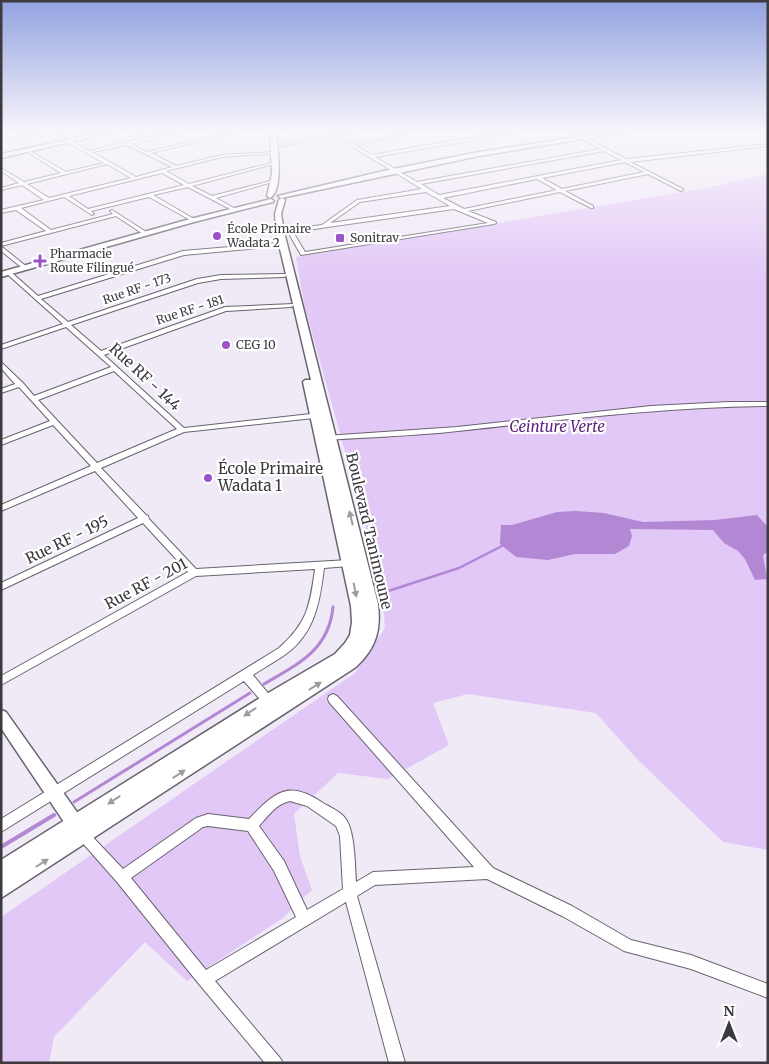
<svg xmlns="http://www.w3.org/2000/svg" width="769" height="1064" viewBox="0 0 769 1064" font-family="Merriweather,serif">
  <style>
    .green { fill: #e2c8f7 }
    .water { fill: #b287d3 }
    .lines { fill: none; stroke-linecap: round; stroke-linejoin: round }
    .stream-far2 { stroke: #b287d3; stroke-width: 2.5 }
    .stream-far1 { stroke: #b287d3; stroke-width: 3 }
    .stream { stroke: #b287d3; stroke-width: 4 }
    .street-casing { stroke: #69636f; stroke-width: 2 }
    .secondary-casing { stroke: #69636f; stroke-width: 3 }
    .primary-casing { stroke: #69636f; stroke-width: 3 }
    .street { fill: #fff; fill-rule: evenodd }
    .secondary { fill: #fff; fill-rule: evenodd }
    .primary { fill: #fff; fill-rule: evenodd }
    .oneway { fill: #9e9c9f }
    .poi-dot { fill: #9a54c8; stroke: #fff; stroke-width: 2 }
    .labels { text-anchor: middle; stroke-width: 4.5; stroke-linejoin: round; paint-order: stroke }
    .far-poi-label { font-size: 12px; fill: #3c393f; stroke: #fff; text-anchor: start }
    .far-street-label { font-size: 12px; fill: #3c393f; stroke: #fff }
    .street-label { font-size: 15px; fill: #3c393f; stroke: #fff }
    .park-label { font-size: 15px; font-style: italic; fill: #5c247d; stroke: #fff }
    .poi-label { font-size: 15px; fill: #3c393f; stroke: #fff; text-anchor: start }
  </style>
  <rect width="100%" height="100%" fill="#f0e9f6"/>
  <path class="green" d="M291 132H354L292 143Z
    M768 174V850L723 842 636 758 596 713 468 694 433 703 449 745 388 779 338 773 294 814 300 856 312 890 283 918 187 981 145 942 54 1037 49 1063H1V917L355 673 385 628 381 581 304 304 296 257 700 189Z"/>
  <path class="water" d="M576 511 604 513 643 522 715 520 757 515 768 527V552L763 555 767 579 755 580 745 559 738 551 724 543 713 530 630 529 632 536 629 546 615 554H575L548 560 516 557 500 544 501 525H512L557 512Z"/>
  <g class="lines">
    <path class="stream-far2" d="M379 594 459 568 502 546"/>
    <path class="stream-far1" d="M264 684C298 664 329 650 333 607
      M74 802 250 693"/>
    <path class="stream" d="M1 847 54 815"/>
    <g class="street-casing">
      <path id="street" d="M40 132H47L1 142V140Z
        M55 132H60L73 139V141H71L89 151 144 138 131 132C138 132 141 136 147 137 155 139 170 132 180 132L131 144 147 152 232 132H239L151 153 176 166 222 155 275 152 277 153 222 157 166 171 189 184 275 162 277 163 192 186 212 196 274 180 276 181 216 198 234 208V210H232L188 187 153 195 194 219V221H192L149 197 91 211 94 214 92 215 64 197 21 208 51 230 113 214 110 211 112 210 148 233 143 234 116 216 1 246 27 267 28 268 25 270 1 251V243L46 231 16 210 1 213V210L44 200 22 185 1 190V188L19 183 1 171V168L24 182 61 173 26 151 27 149 66 172 104 163 67 142V140H69ZM127 145 172 167 136 177 92 152ZM107 164 131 178 49 198 27 184ZM162 173 184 185 88 209 69 196Z
        M353 132H361L340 136 352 144 405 134 407 135 355 145 372 155 439 143 509 132H518L375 157 417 182 601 149 569 132H574L626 159 768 144V146L630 162 683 189V190L681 191 648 174 565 191 593 206V208H591L560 192 468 211 496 222V223L494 224 301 255 288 232H285V230L322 225 357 200 422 189 336 137 278 147 276 146ZM604 151 621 160 439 195 421 184ZM625 162 644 172 562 189 542 178ZM537 179 557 190 464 209 443 198ZM426 192 450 206 330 223 360 202ZM454 209 488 223 305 252 293 232Z
        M277 243 279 244V246L184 255 41 299 68 322 197 279 221 275 286 274V276L284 277 221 279 198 283 71 325 101 351 225 307 293 304 294 305 291 307 226 311 104 355 184 428 320 413 324 415 323 417 184 432 101 468 146 515 148 516 149 519 196 569 349 560 352 561 354 563 352 565 349 566 324 568C320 601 315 633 286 654 275 662 263 668 253 675L272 698 273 701 272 704 268 706 264 704 244 681 1 832V819L279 648C308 622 310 605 315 569L196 576 1 685V676L188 572 143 523 1 590V583L138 518 95 471 1 511V505L91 466 53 425 1 445V440L50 421 19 387 1 393V389L15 384 1 368V362L23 383 34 396 111 367 66 327 1 349V345L63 324 6 273 11 272 38 296 183 251ZM114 371 177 429 97 463 38 400Z
        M729 402H768V406C663 407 562 420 458 431 414 436 369 437 325 440L321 438 325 436 457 427 651 406Z
        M333 694 337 696 493 868 572 906 631 940 691 955 768 984V998L691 969 624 951 562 916 487 879 375 885 357 896 405 1063H389L346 902 215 981 280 1058 283 1063H265L199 984 117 882 80 840 78 836 80 832 84 830 88 832 123 869 196 818 208 814 249 819C275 792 288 779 323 803 330 807 341 812 345 818 355 830 355 866 356 882L373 872 474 867 329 702 328 699 329 696ZM290 801 307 806 336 826 340 836 343 889 307 910 284 861 259 826C268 816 276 804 290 801ZM208 826 248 831 274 871 296 917 206 970 131 878 203 827Z"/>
    </g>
    <g class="secondary-casing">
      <path id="secondary" d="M105 132H114L1 158V154Z
        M1 710 6 712 84 822 86 828 84 834 78 836 72 834 1 728Z"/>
    </g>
    <g class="primary-casing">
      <path id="primary" d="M270 132H276C277 147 284 190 270 198L267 196 272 174Z
        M612 132H625L479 156 281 198 278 196 388 170 479 152Z
        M282 198 285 200 281 214 284 232 378 604C381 631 376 648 356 667L1 898V860L263 696 335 654 345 643 350 635 352 622 351 606 303 382 305 380H311L276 232 275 214 279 200Z
        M271 199 274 201 273 202 194 222 1 277V272L190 219Z"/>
    </g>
    <use href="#street" class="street"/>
    <use href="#secondary" class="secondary"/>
    <use href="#primary" class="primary"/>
  </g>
  <defs><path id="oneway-solid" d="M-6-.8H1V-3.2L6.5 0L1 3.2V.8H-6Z" transform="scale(1.25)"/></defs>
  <g class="oneway">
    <use href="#oneway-solid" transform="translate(351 518) rotate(-104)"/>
    <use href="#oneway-solid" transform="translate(355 590) rotate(79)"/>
    <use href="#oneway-solid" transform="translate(315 686) rotate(-32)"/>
    <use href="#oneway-solid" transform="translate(250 712) rotate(147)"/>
    <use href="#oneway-solid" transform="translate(179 774) rotate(-33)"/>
    <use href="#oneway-solid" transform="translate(114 800) rotate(147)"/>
    <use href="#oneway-solid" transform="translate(42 863) rotate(-32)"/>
  </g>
  <linearGradient id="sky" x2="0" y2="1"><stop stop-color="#92a2e0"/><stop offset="0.47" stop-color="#f8f5fb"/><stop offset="1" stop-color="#f8f5fb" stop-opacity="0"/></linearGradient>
  <rect width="769" height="281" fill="url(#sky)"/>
  <g class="poi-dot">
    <circle cx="217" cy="236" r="5"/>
    <rect x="335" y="233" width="10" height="10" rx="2.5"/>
    <path d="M37.5 253.5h5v5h5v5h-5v5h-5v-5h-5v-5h5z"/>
    <circle cx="226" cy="345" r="5"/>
    <circle cx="208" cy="478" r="5"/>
  </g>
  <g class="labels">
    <g class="far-poi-label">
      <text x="227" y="233">École Primaire<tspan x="227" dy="14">Wadata 2</tspan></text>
      <text x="350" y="242">Sonitrav</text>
      <text x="50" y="258">Pharmacie<tspan x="50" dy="14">Route Filingué</tspan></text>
      <text x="236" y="349">CEG 10</text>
    </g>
    <g class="far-street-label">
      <text transform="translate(137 289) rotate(-19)" y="4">Rue RF - 173</text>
      <text transform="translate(190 310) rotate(-18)" y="4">Rue RF - 181</text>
    </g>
    <g class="street-label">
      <text transform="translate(145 377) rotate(43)" y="5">Rue RF - 144</text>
      <text transform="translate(369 531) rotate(77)" y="5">Boulevard Tanimoune</text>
      <text transform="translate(67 540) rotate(-26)" y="5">Rue RF - 195</text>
      <text transform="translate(146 584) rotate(-28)" y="5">Rue RF - 201</text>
    </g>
    <g class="park-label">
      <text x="557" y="432">Ceinture Verte</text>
    </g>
    <g class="poi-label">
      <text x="218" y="474">École Primaire<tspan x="218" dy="17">Wadata 1</tspan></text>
    </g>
  </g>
  <rect width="769" height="1064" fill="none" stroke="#3c393f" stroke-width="5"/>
  <g transform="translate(729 1024)" stroke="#ffffff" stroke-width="4" paint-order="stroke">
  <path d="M0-4L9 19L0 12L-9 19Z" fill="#3c393f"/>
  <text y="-8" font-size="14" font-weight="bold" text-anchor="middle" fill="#3c393f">N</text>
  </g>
</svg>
